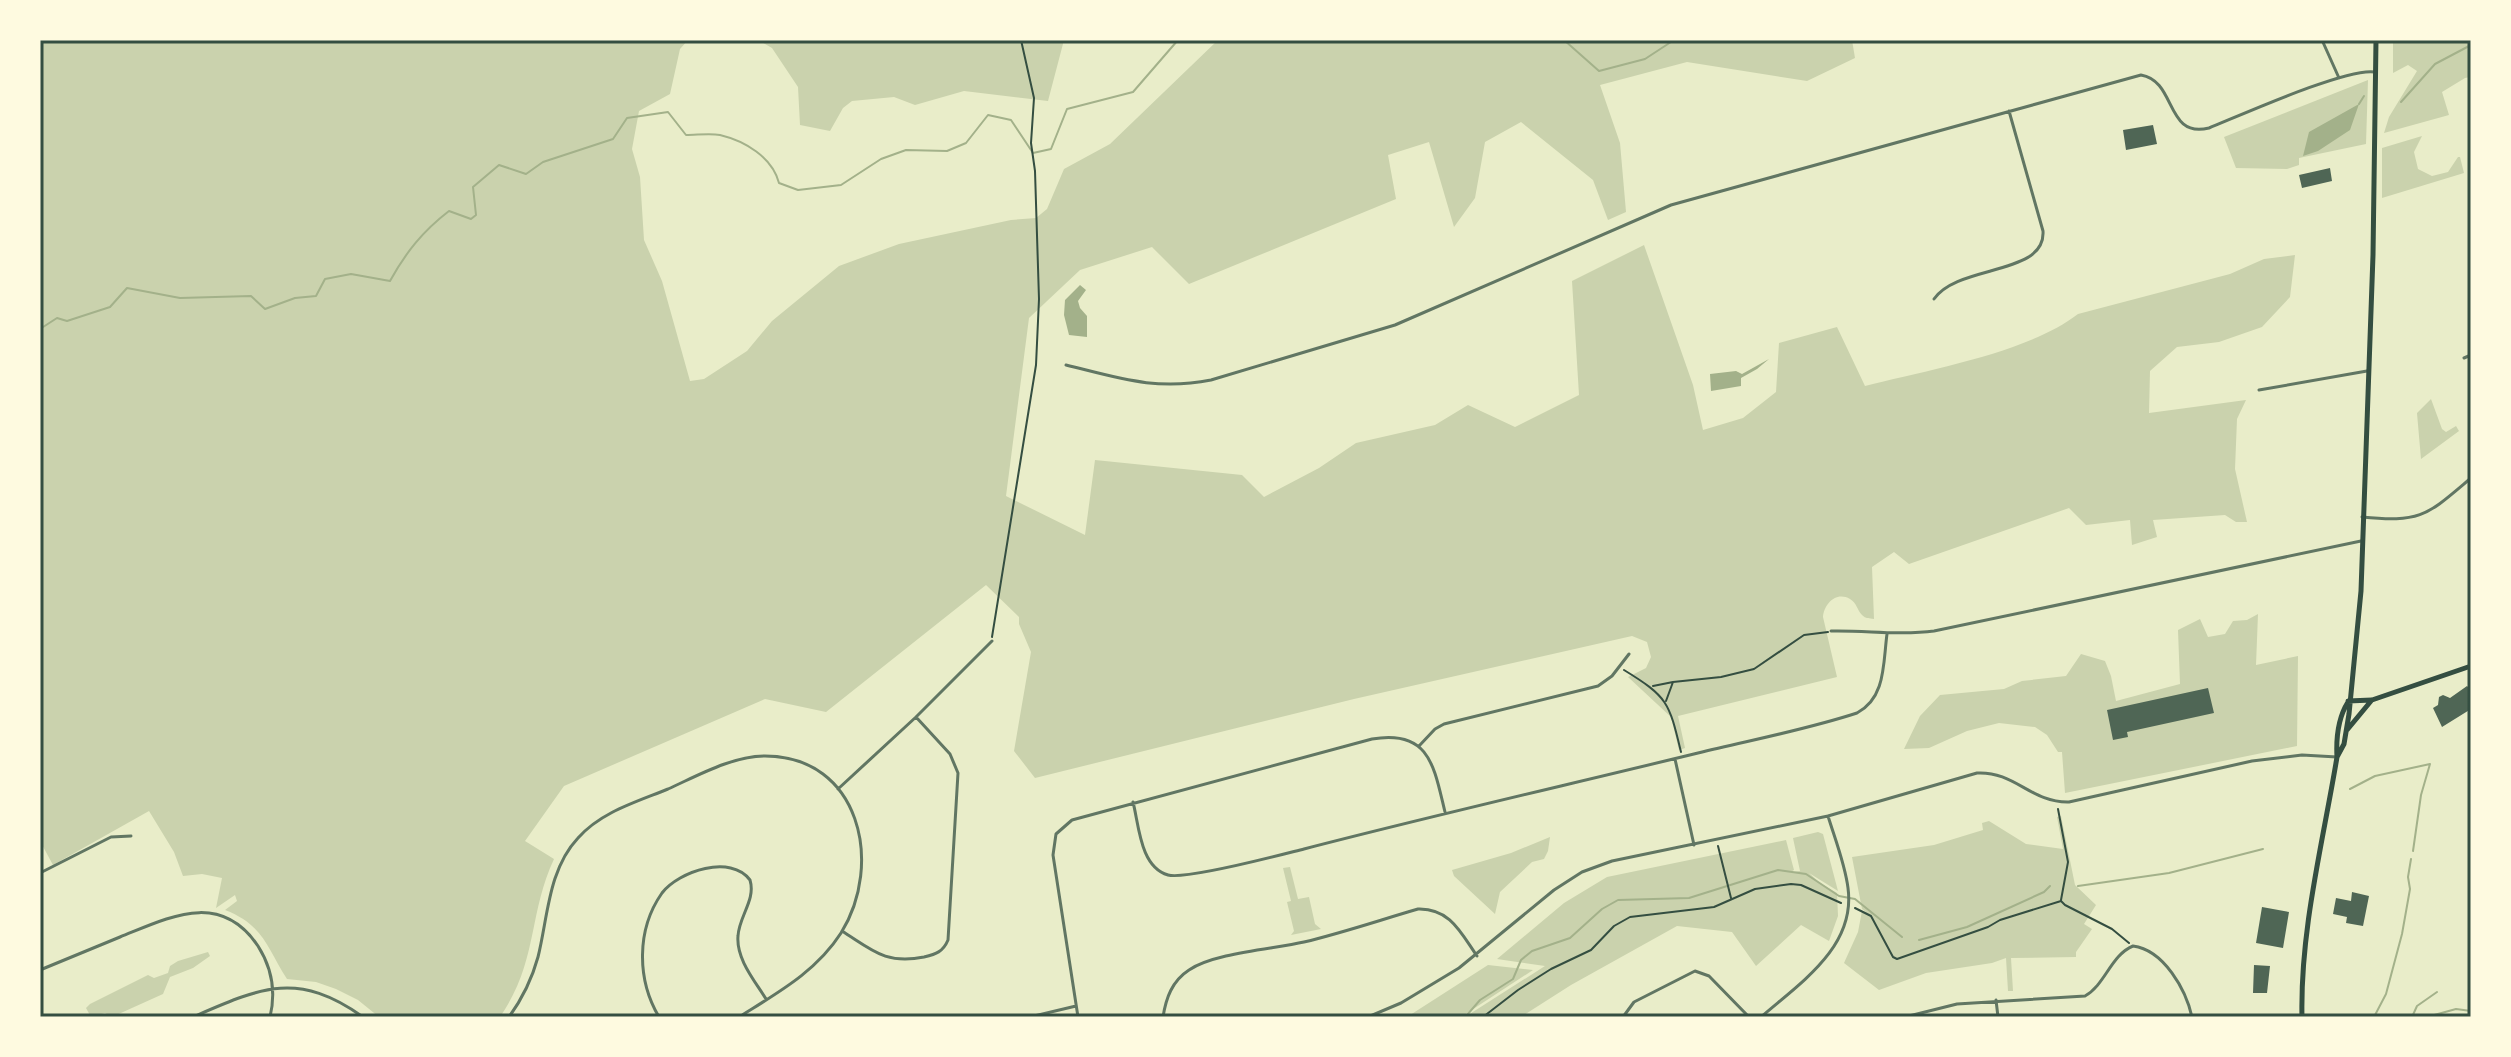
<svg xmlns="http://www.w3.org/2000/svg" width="2511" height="1057" viewBox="0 0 2511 1057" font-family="Roboto,sans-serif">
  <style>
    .green { fill: #cad2ad }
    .water { fill: #a3b18a }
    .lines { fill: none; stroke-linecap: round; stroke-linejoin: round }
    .stream { stroke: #a3b18a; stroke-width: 2 }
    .building { fill: #4f6655 }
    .path { stroke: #344e41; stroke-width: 2 }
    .minor { stroke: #617663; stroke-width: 3 }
    .secondary { stroke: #344e41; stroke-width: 5 }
    .neatline { fill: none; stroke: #344e41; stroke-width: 3 }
  </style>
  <rect width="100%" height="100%" fill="#e9edc9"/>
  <path class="green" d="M40 40H688L680 49 670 94 639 111 632 149 640 177 644 240 662 281 690 381 704 379 747 351 772 321 839 266 899 244 1011 220 1036 218 1047 209 1064 169 1110 144 1218 40H1852L1855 58 1807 81 1687 62 1600 85 1620 143 1626 212 1608 220 1593 180 1521 122 1485 142 1475 198 1454 227 1429 142 1388 155 1396 199 1189 284 1152 247 1080 270 1029 318 1006 496 1085 535 1095 460 1242 475 1264 497 1319 468 1356 443 1435 425 1468 405 1515 427 1579 395 1572 281 1644 245 1693 385 1703 430 1743 418 1776 392 1779 343 1837 327 1865 386C1927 370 2028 353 2078 314L2230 274 2264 259 2295 255 2290 297 2262 327 2219 342 2177 347 2150 371 2149 413 2246 400 2237 419 2235 469 2247 522H2236L2225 515 2153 520 2157 537 2132 545 2130 520 2086 525 2069 508 1909 564 1894 552 1872 567 1874 619C1869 618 1866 619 1862 615 1857 610 1857 603 1850 599 1836 591 1824 604 1823 617L1837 677 1678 716 1685 748 1679 750 1671 717 1628 677 1646 668 1651 657 1647 642 1632 636 1354 699 1035 778 1014 751 1031 652 1019 624V617L986 585 826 712 765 699 564 786 525 841 554 859C528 915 538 962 500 1017H379L358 1000 336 989 316 982 287 979C267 948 264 925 225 910L237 901 235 895 216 908 222 878 202 874 183 876 174 852 149 811 53 865 40 841Z
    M758 40H1064L1048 101 964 91 915 105 894 97 852 101 843 108 830 131 800 125 798 87 772 48Z
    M2393 40H2471V77L2465 78 2442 92 2449 115 2384 133 2389 117 2417 71 2408 65 2393 73Z
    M2368 80 2366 144 2299 158V165L2287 169 2236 168 2224 137Z
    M2422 136 2414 152 2418 169 2432 176 2448 172 2458 157H2460L2464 173 2382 198V148Z
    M2431 399 2442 429 2446 432 2456 426 2459 431 2421 459 2417 413Z
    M2258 614 2256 665 2298 656 2297 746 2065 793 2062 752H2058L2047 735 2035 727 1999 723 1967 731 1929 748 1904 749 1920 716 1940 695 2004 689 2022 681 2066 676 2081 654 2105 661 2111 676 2116 701 2180 684 2178 630 2200 619 2208 637 2225 634 2233 621 2247 620Z
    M2061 816 2075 885 2096 905 2084 924 2092 929 2076 952V957L2011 958 2013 991H2008L2006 958 1992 963 1926 973 1879 990 1844 963 1858 932 1862 911 1866 912 1862 909 1852 857 1934 845 1983 830 1982 823 1989 821 2026 844 2063 849 2057 817Z
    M1818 832 1823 834 1838 891 1809 873 1820 883 1837 893 1838 916 1829 941 1801 925 1756 966 1732 932 1677 926 1571 985 1521 1017H1465L1545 966 1497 959 1564 903 1607 877 1786 840 1794 870 1791 872 1800 871 1793 838Z
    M1550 837 1548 851 1544 859 1532 862 1500 892 1495 914 1454 876 1452 870 1511 853Z
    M1290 867 1298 899 1309 897 1315 924 1321 929 1291 935 1294 931 1287 902 1291 901 1283 868Z
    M208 952 210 956 193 968 170 977 163 994 112 1017 105 1013 91 1017 86 1008 90 1004 148 975 154 978 168 973 170 966 178 961Z
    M1488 965 1533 970 1461 1017H1407Z"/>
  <path class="water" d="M2359 104 2350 130 2318 151 2303 156 2309 132Z
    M1080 285 1086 290 1078 301 1080 308 1087 316V337L1069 335 1064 315 1065 300Z
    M1769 359 1757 369 1741 378V386L1711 391 1710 374 1736 371 1742 374Z"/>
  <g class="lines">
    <path class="stream" d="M1564 40 1599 71 1645 59 1674 40
      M2401 102 2435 64 2471 45
      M2359 104 2364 96
      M40 329 57 318 67 321 110 307 127 288 180 298 251 296 265 309 295 298 316 296 325 279 351 274 390 281C406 252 423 231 449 211L471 219 476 215 473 187 499 165 526 174 543 162 613 139 627 118 668 112 686 135C697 135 710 133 720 135 745 141 772 157 779 183L798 190 841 185 881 159 906 150 947 151 966 143 988 115 1011 120 1033 153 1051 149 1067 109 1133 92 1178 40
      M2350 789 2375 776 2430 764 2421 795 2413 851
      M2078 886 2169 873 2263 849
      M1919 940 1967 927 2044 892 2050 886
      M1462 1017 1467 1015 1480 1000 1513 979 1521 960 1532 951 1570 938 1602 909 1618 900 1689 898 1778 870 1806 874 1839 896 1855 899 1902 937
      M2374 1017 2386 994 2402 934 2410 889 2408 877 2411 859
      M2412 1017 2417 1006 2437 992
      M2427 1017 2456 1009 2471 1011"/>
  </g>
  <path class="building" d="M2153 125 2157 144 2126 150 2123 130Z
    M2330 168 2332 181 2302 188 2299 175Z
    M2467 686 2471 690V709L2442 727 2433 708 2438 705 2439 697 2443 695 2450 698Z
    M2208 688 2214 713 2127 732 2128 737 2113 740 2107 710Z
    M2352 892 2369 896 2363 926 2346 923 2347 917 2333 914 2336 898 2351 901Z
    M2262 907 2289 912 2283 948 2256 943Z
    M2254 965 2270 966 2267 993H2253Z"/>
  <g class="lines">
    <path class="path" d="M992 637 1036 365 1039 299 1035 171 1031 143 1034 98 1021 40
      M1624 670C1668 697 1669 702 1681 752
      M1653 686 1673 682
      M1666 701 1673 682 1721 677 1754 669 1804 635 1828 632
      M2058 809 2068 862 2061 900
      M1718 846 1731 898
      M1855 908 1871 916 1893 957 1897 959 1988 927 2000 920 2061 901 2065 905 2112 929 2129 943
      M1483 1017 1518 990 1551 969 1591 950 1614 926 1630 917 1714 907 1755 889 1791 884 1801 885 1841 903"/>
    <path class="minor" d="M2322 40 2339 78
      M1934 299C1958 264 2046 276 2043 231L2009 111
      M2464 358 2471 355
      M1066 365C1119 378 1156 391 1211 380L1395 325 1671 205 2141 75C2177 81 2165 139 2209 128 2241 115 2348 67 2375 72
      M2259 390 2367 371
      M2362 517C2422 523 2427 515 2471 478
      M1831 631C1866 630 1899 636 1934 631L2361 541
      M1419 746 1435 729 1444 724 1598 686 1612 676 1629 654
      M1675 759 1694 845
      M838 789 916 717 992 641
      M1133 802C1139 825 1140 867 1168 875 1187 880 1280 855 1304 849 1435 815 1567 785 1698 753 1751 740 1805 730 1857 713 1886 698 1883 663 1887 634
      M40 873 111 837 131 836
      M842 931C872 950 886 965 924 957 936 954 943 952 948 940L958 773 950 754 916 717
      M40 970C67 959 93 948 120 937 170 917 220 890 258 946 272 968 276 992 270 1017
      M1996 1000 1998 1017
      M193 1017C260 988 297 970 363 1017
      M509 1017C522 999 532 979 538 957 548 917 548 870 578 838 601 812 636 802 668 789 697 776 732 756 765 756 860 756 884 864 841 933 816 972 777 993 739 1017
      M659 1017C637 980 636 930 662 893 679 871 731 854 750 880 756 900 739 916 738 936 736 959 755 981 766 999
      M1030 1017 1076 1006
      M1078 1017 1053 855 1056 834 1072 820 1372 739C1430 729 1434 767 1445 812
      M1163 1017C1166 998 1172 981 1189 970 1214 953 1273 949 1304 942 1342 933 1380 920 1418 909 1450 908 1461 933 1477 956
      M1368 1017 1401 1003 1459 968 1554 890 1582 872 1612 861 1828 816 1977 773C2015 771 2031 803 2069 802L2252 761 2302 755 2337 757
      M1623 1017 1634 1002 1695 971 1709 976 1749 1017
      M1761 1017C1800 983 1856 947 1848 888 1845 864 1835 839 1828 816
      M1905 1017 1957 1004 2085 996C2105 985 2111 955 2133 946 2164 950 2186 990 2192 1017"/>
    <path class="secondary" d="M2348 701 2372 700 2471 666
      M2347 730 2371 701
      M2337 757 2344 744 2349 714 2361 591 2373 255 2376 40
      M2302 1017C2300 930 2323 842 2337 757 2336 738 2338 718 2348 702"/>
  </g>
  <rect width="2511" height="1057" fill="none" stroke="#fefae0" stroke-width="84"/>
  <rect x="42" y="42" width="2427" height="973" class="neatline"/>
</svg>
